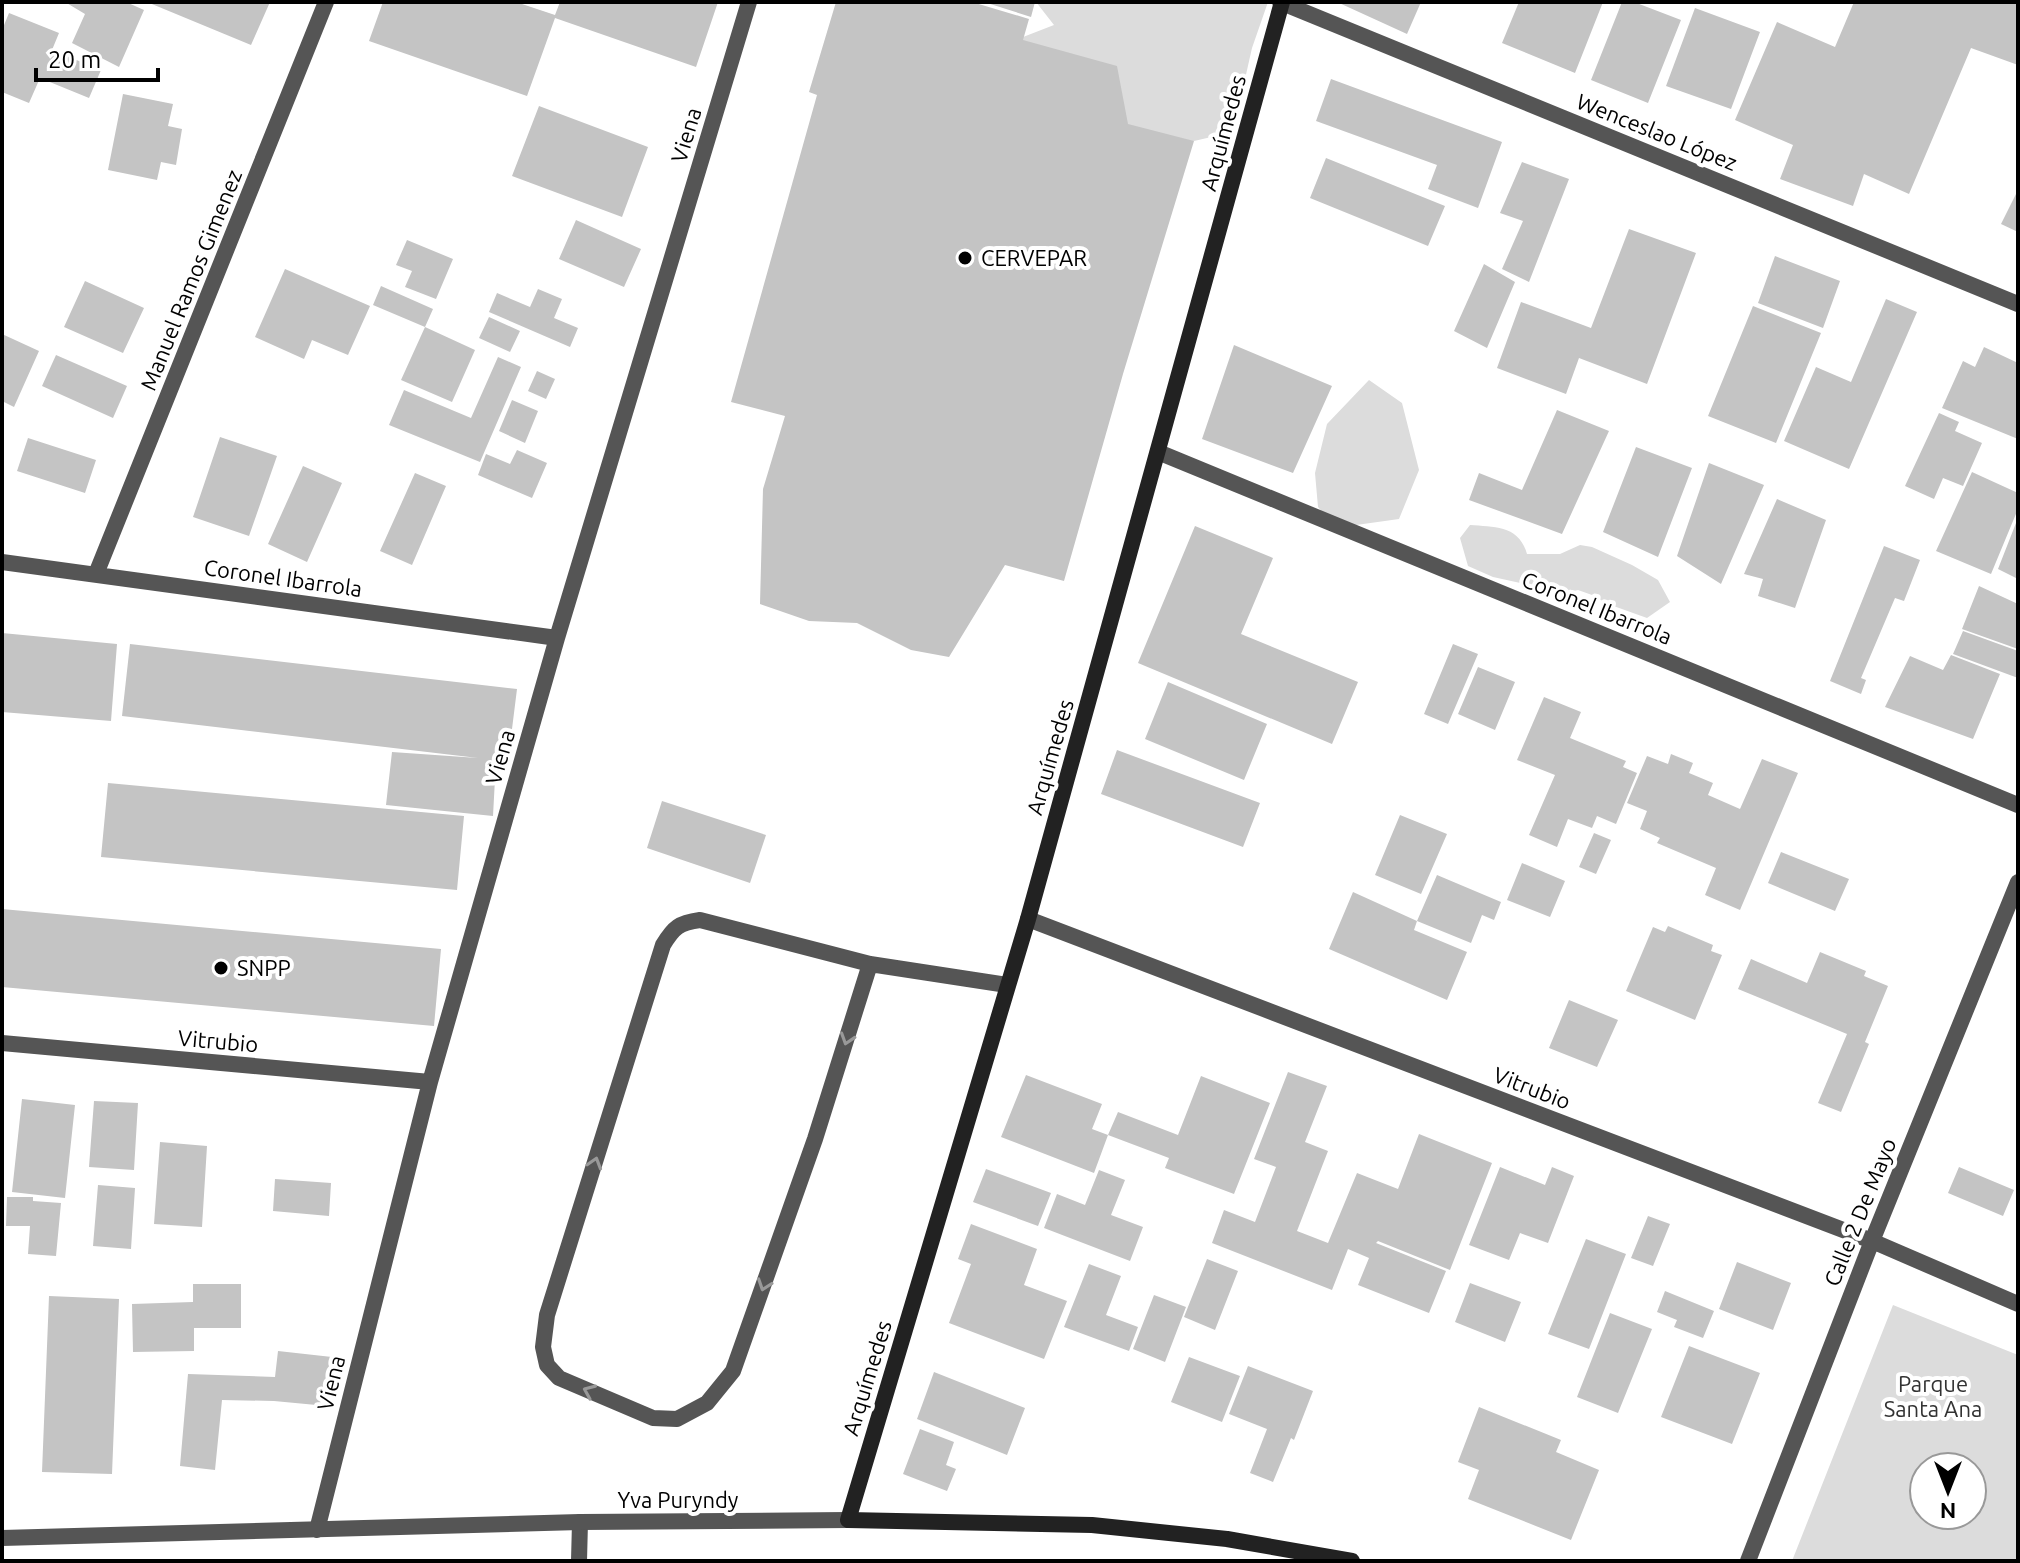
<svg xmlns="http://www.w3.org/2000/svg" width="2020" height="1563" viewBox="0 0 2020 1563" font-family="Ubuntu,sans-serif">
  <style>
    .green { fill: #dcdcdc; fill-rule: evenodd }
    .building { fill: #c4c4c4 }
    .lines { fill: none; stroke-linecap: round; stroke-linejoin: round }
    .service { stroke: #555; stroke-width: 16 }
    .minor { stroke: #555; stroke-width: 16 }
    .tertiary { stroke: #555; stroke-width: 16 }
    .secondary { stroke: #222; stroke-width: 16 }
    .oneway { stroke: #999 }
    .poi-dot { fill: #000; stroke: #fff; stroke-width: 3 }
    .labels { text-anchor: middle; stroke-width: 8; stroke-linejoin: round; paint-order: stroke }
    .street-label { font-size: 22px; fill: #000; stroke: #fff }
    .poi-label { font-size: 22px; fill: #000; stroke: #fff; text-anchor: start }
    .park-label { font-size: 22px; fill: #333; stroke: #fff }
  </style>
  <rect width="100%" height="100%" fill="#fff"/>
  <path class="green" d="M1036 2H1268L1252 48 1233 132 1194 141 1126 154 1010 42 1054 25Z
    M1369 380 1402 403 1419 470 1399 519 1349 526 1330 521 1318 507 1315 473 1327 424Z
    M1470 525C1494 527 1519 525 1527 554H1560L1580 545 1592 547 1632 565 1658 580 1670 602 1647 618 1608 604 1592 595 1578 590 1557 595 1529 585 1493 577 1468 566 1460 538Z
    M1893 1305 2018 1355V1561H1792ZM1972 1467V1515H1924V1467Z"/>
  <path class="building" d="M65 2H126L144 10 119 67 72 43 85 14Z
    M147 2H270L251 45Z
    M383 2H516L555 15 560 2H718L696 67 555 18 527 96 369 41Z
    M836 2H972L1029 19 1023 40 1117 66 1128 124 1194 141 1123 374 1064 581 1005 565 949 657 911 650 857 623 809 621 760 604 763 489 785 416 731 402 817 95 809 92Z
    M984 2H1035L1031 17Z
    M1337 2H1421L1407 34Z
    M1519 2H1603L1575 73 1502 43Z
    M1622 2H1634L1681 20 1648 103 1591 80Z
    M1854 2H2018V65L1971 48 1909 194 1864 174 1853 206 1780 179 1793 145 1735 120 1777 22 1835 47Z
    M1695 8 1760 32 1731 109 1666 86Z
    M9 13 59 33 52 50 101 70 89 98 40 78 29 103 2 92V30Z
    M1331 79 1502 142 1478 208 1428 189 1437 165 1316 121Z
    M123 94 173 104 168 126 182 129 176 165 161 162 157 180 108 170Z
    M539 106 648 147 622 217 512 176Z
    M1326 158 1445 206 1428 246 1310 198Z
    M1522 162 1569 179 1529 282 1502 269 1523 221 1500 213Z
    M2018 190V232L2001 224Z
    M576 220 641 249 624 287 559 259Z
    M1629 229 1696 253 1647 384 1579 358 1566 394 1497 368 1521 302 1591 328Z
    M407 240 453 259 436 299 405 287 412 271 396 265Z
    M1775 256 1840 281 1823 328 1758 303Z
    M1484 264 1515 282 1487 348 1454 331Z
    M285 269 370 306 348 355 312 340 304 359 255 337Z
    M85 281 144 308 123 353 64 327Z
    M381 286 433 309 425 327 373 305Z
    M538 289 562 299 554 318 578 328 570 347 489 312 497 293 530 307Z
    M1886 299 1917 312 1849 469 1784 441 1816 367 1851 382Z
    M1753 306 1821 333 1776 443 1708 416Z
    M489 317 520 331 510 352 479 338Z
    M425 327 475 350 452 402 401 380Z
    M2 334 39 351 14 407 2 401Z
    M1234 345 1332 386 1293 473 1202 439Z
    M1984 347 2018 363V439L1942 408 1963 361 1975 367Z
    M56 355 127 386 113 418 42 386Z
    M498 357 521 367 480 462 389 425 404 390 471 418Z
    M537 371 555 379 546 399 528 391Z
    M512 400 538 411 525 443 499 431Z
    M1557 410 1609 431 1562 534 1469 500 1479 473 1522 490Z
    M1939 413 1959 422 1955 431 1982 443 1963 486 1943 478 1934 499 1905 486Z
    M220 437 277 456 249 536 193 517Z
    M28 438 96 460 85 493 17 471Z
    M1636 447 1692 468 1658 557 1603 532Z
    M517 450 547 463 532 498 478 475 486 454 510 464Z
    M1709 463 1764 485 1721 584 1677 556Z
    M303 466 342 483 307 562 268 544Z
    M1972 472 2018 493V509L1991 574 1936 551Z
    M415 473 446 486 412 565 380 551Z
    M1777 499 1826 520 1795 608 1758 596 1763 579 1744 574Z
    M2016 523 2018 524V579L1998 569Z
    M1195 526 1273 558 1241 634 1358 682 1332 744 1138 663Z
    M1884 546 1920 560 1904 601 1895 598 1861 678 1866 680 1861 694 1830 681Z
    M1979 586 2018 604V649L1962 629Z
    M1963 631 2018 651V678L1953 654Z
    M2 633 117 644 111 721 2 712Z
    M130 644 517 689 508 761 496 760 493 816 386 805 392 752 478 758 122 716Z
    M1453 644 1478 654 1448 724 1424 714Z
    M1951 655 2000 674 1973 739 1885 707 1910 656 1943 670Z
    M1478 667 1515 682 1495 730 1458 714Z
    M1168 682 1267 724 1244 780 1145 739Z
    M1544 697 1581 712 1570 738 1626 761 1623 767 1637 773 1616 824 1597 816 1592 828 1568 819 1557 847 1529 835 1555 775 1517 760Z
    M1117 750 1260 803 1243 847 1101 794Z
    M1671 754 1693 763 1689 773 1713 783 1708 795 1740 809 1762 759 1798 773 1740 910 1705 895 1716 868 1657 843 1660 838 1640 829 1647 811 1627 803 1647 756 1668 764Z
    M108 783 464 816 457 890 101 857Z
    M662 801 766 835 750 883 647 848Z
    M1400 815 1447 834 1421 894 1375 875Z
    M1594 833 1611 840 1596 874 1579 867Z
    M1781 852 1849 879 1835 911 1768 883Z
    M1522 863 1565 881 1550 917 1507 900Z
    M1437 875 1501 902 1494 920 1482 915 1471 943 1417 921Z
    M1353 892 1417 921 1414 930 1467 952 1447 1000 1329 949Z
    M2 909 441 949 434 1026 2 987Z
    M1668 926 1713 945 1711 951 1722 955 1695 1020 1626 991 1653 927 1665 932Z
    M1820 952 1866 971 1864 976 1888 986 1865 1042 1869 1044 1841 1112 1818 1103 1847 1034 1738 989 1751 959 1807 983Z
    M1569 1000 1618 1020 1597 1067 1549 1048Z
    M1288 1072 1327 1086 1305 1142 1328 1151 1297 1231 1328 1243 1357 1173 1398 1189 1419 1134 1492 1163 1450 1270 1378 1241 1376 1243 1446 1271 1429 1313 1358 1285 1369 1258 1348 1249 1332 1290 1212 1243 1224 1210 1255 1222 1276 1167 1254 1159Z
    M1026 1075 1102 1104 1092 1129 1108 1135 1094 1173 1001 1137Z
    M1201 1076 1270 1103 1234 1194 1165 1168 1169 1158 1108 1135 1118 1112 1178 1135Z
    M22 1099 75 1105 65 1198 12 1192Z
    M94 1101 138 1103 134 1170 89 1167Z
    M160 1142 207 1146 202 1227 154 1224Z
    M1500 1167 1545 1185 1552 1167 1574 1176 1548 1243 1520 1233 1509 1260 1469 1245Z
    M1959 1167 2014 1190 2003 1216 1948 1193Z
    M986 1169 1051 1193 1038 1226 973 1202Z
    M1099 1170 1125 1180 1111 1215 1143 1227 1130 1261 1044 1228 1057 1194 1085 1205Z
    M275 1179 331 1183 329 1216 273 1211Z
    M98 1185 135 1188 131 1249 93 1246Z
    M7 1197H33V1201L61 1203 56 1256 28 1254 30 1226H6Z
    M1648 1216 1670 1224 1653 1266 1631 1258Z
    M971 1224 1037 1249 1024 1285 1067 1301 1044 1359 949 1323 971 1264 958 1259Z
    M1586 1239 1626 1254 1589 1349 1548 1334Z
    M1207 1259 1238 1271 1215 1330 1184 1317Z
    M1737 1262 1791 1283 1773 1330 1719 1309Z
    M1089 1264 1121 1276 1106 1315 1138 1327 1129 1351 1064 1327Z
    M1470 1283 1521 1302 1505 1342 1455 1322Z
    M193 1284H241V1328H194V1351L133 1352 132 1304 193 1302Z
    M1665 1291 1714 1311 1703 1338 1674 1327 1677 1320 1657 1312Z
    M1154 1295 1186 1307 1165 1362 1133 1349Z
    M49 1296 119 1299 112 1474 42 1472Z
    M1610 1313 1652 1329 1618 1413 1577 1397Z
    M1689 1346 1760 1373 1732 1444 1661 1417Z
    M278 1351 332 1357 327 1406 274 1401 222 1400 215 1470 180 1466 188 1374 275 1377Z
    M1189 1357 1240 1376 1222 1422 1171 1402Z
    M1248 1366 1313 1391 1294 1440 1291 1438 1273 1482 1250 1473 1267 1429 1229 1414Z
    M934 1372 1025 1408 1007 1455 917 1419Z
    M1479 1407 1561 1440 1556 1452 1599 1470 1571 1540 1468 1499 1479 1470 1458 1462Z
    M920 1429 954 1442 946 1465 956 1469 947 1491 903 1474Z"/>
  <g class="lines">
    <path class="service" d="M870 964 815 1139 733 1371 707 1403 677 1419 653 1418 559 1378 547 1365 543 1347 547 1315 663 945C674 927 679 923 700 920L870 964 1007 985"/>
    <path class="minor" d="M1280 2 2018 304
      M1158 452 2018 805
      M2 562 557 638
      M96 574 326 2
      M1028 919 1872 1241 2018 1304
      M2 1043 430 1082
      M317 1530 430 1082 557 638 749 2
      M579 1561 580 1522
      M1748 1561 1872 1241 2018 882"/>
    <path class="tertiary" d="M2 1538 580 1522 848 1520"/>
    <path class="secondary" d="M1282 2 1028 919 848 1520 1092 1525 1227 1539 1352 1561"/>
  </g>
  <defs><path id="oneway-chevron" d="M-2-3.5L2.5 0L-2 3.5" fill="none" stroke-width="1.6" stroke-linecap="round" stroke-linejoin="round" transform="scale(2)"/></defs>
  <g class="oneway">
    <use href="#oneway-chevron" transform="translate(847 1039) rotate(108)"/>
    <use href="#oneway-chevron" transform="translate(595 1163) rotate(-73)"/>
    <use href="#oneway-chevron" transform="translate(764 1285) rotate(109)"/>
    <use href="#oneway-chevron" transform="translate(589 1391) rotate(-157)"/>
  </g>
  <g class="poi-dot">
    <circle cx="965" cy="258" r="8"/>
    <circle cx="221" cy="968" r="8"/>
  </g>
  <g class="labels">
    <g class="street-label">
      <text transform="translate(1657 132) rotate(22)" y="8">Wenceslao López</text>
      <text transform="translate(1223 133) rotate(-75)" y="8">Arquímedes</text>
      <text transform="translate(686 135) rotate(-73)" y="8">Viena</text>
      <text transform="translate(191 280) rotate(-68)" y="8">Manuel Ramos Gimenez</text>
      <text transform="translate(283 578) rotate(8)" y="8">Coronel Ibarrola</text>
      <text transform="translate(1597 608) rotate(22)" y="8">Coronel Ibarrola</text>
      <text transform="translate(500 757) rotate(-74)" y="8">Viena</text>
      <text transform="translate(1050 757) rotate(-74)" y="8">Arquímedes</text>
      <text transform="translate(218 1041) rotate(5)" y="8">Vitrubio</text>
      <text transform="translate(1532 1088) rotate(21)" y="8">Vitrubio</text>
      <text transform="translate(1860 1212) rotate(-68)" y="8">Calle 2 De Mayo</text>
      <text transform="translate(867 1378) rotate(-73)" y="8">Arquímedes</text>
      <text transform="translate(331 1383) rotate(-76)" y="8">Viena</text>
      <text x="678" y="1508">Yva Puryndy</text>
    </g>
    <g class="poi-label">
      <text x="981" y="266">CERVEPAR</text>
      <text x="237" y="976">SNPP</text>
    </g>
    <g class="park-label">
      <text x="1933" y="1392">Parque<tspan x="1933" dy="25">Santa Ana</tspan></text>
    </g>
  </g>
  <rect width="2020" height="1563" fill="none" stroke="#000000" stroke-width="8"/>
  <g transform="translate(1948 1491) rotate(180)"><circle r="38" fill="#ffffff" stroke="#999999" stroke-width="2"/>
  <path d="M0-6L14 30L0 20L-14 30Z" fill="#000000"/>
  <text y="-12" font-size="22" font-weight="bold" text-anchor="middle" fill="#000000">N</text>
  </g>
  <path d="M36 68v12h122v-12" fill="none" stroke="#000000" stroke-width="4"/>
  <text x="48" y="68" font-size="24" fill="#000000" stroke="#ffffff" stroke-width="6" paint-order="stroke">20 m</text>
</svg>
